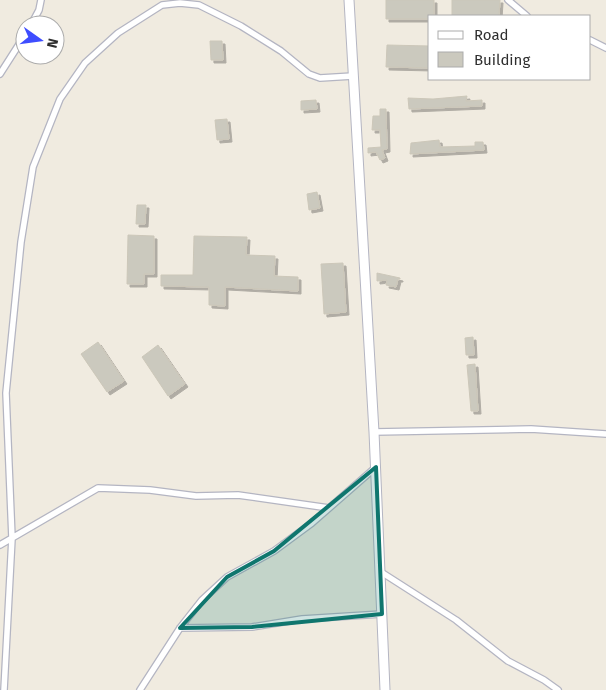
<svg xmlns="http://www.w3.org/2000/svg" width="606" height="690" viewBox="0 0 606 690" font-family="'Fira Sans',sans-serif">
  <style>
    .building { fill: #cbc9be; stroke: #ccc7b9; filter: url(#shadow) }
    .lines { fill: none; stroke-linecap: round; stroke-linejoin: round }
    .street-casing { stroke: #b4b5c2; stroke-width: 8 }
    .secondary-casing { stroke: #b4b5c2; stroke-width: 11 }
    .street { stroke: #fff; stroke-width: 5.5 }
    .secondary { stroke: #fff; stroke-width: 9 }
    .marked { fill: #0f766e; fill-opacity: 0.2; stroke: #0f766e; stroke-width: 4; stroke-linejoin: round }
  </style>
  <defs>
    <filter id="shadow"><feDropShadow dx="3" dy="3" stdDeviation="0" flood-color="#0004"/></filter>
  </defs>
  <rect width="100%" height="100%" fill="#f0ebe0"/>
  <path class="building" d="M386 0H434V16H430V19H386Z
    M452 0H500L499 16H452Z
    M210 41H222L223 60H211Z
    M387 45 430 46V68L386 67Z
    M467 96 466 101 482 100V106L409 109 408 98 433 99Z
    M316 100 317 109 301 110V101Z
    M380 109H386L387 149 382 150 385 158 380 160 376 152 368 153V148L381 147 380 130H372L373 116H380Z
    M227 119 229 139 217 140 215 120Z
    M439 140 440 147 475 146V142H483L484 150 410 154 411 143Z
    M317 192 320 208 309 210 307 194Z
    M137 205H146L145 224H136Z
    M128 235 154 236V274H144V284H127Z
    M194 236 247 237 246 255 275 256 274 276 298 277V291L225 287V306L209 305V287L161 286V275H193Z
    M343 263 346 312 324 314 321 264Z
    M377 273 400 278V279H398L396 287 386 285 387 280 377 281Z
    M473 337 474 355H466L465 338Z
    M98 342 124 381 107 392 81 354Z
    M158 345 185 384 168 396 142 357Z
    M475 364 478 411H471L467 365Z"/>
  <g class="lines">
    <g class="street-casing">
      <path id="street" d="M508 0 527 16
        M31 25 39 10 41 0
        M590 40 606 48
        M0 74 25 35
        M374 432 531 429 606 434
        M0 545 98 488 150 490 196 496 238 495 329 508
        M381 572 456 620 508 661 544 680 558 690
        M180 628 252 627 302 619 382 614
        M4 690 12 538 6 393 21 242 33 167 60 99 85 63 118 33 162 5 180 3 199 5 241 26 281 51 309 74 320 78 353 76
        M140 690 180 628 202 600 227 577 274 551 312 523 376 467"/>
    </g>
    <g class="secondary-casing">
      <path id="secondary" d="M349 0 374 432 385 690"/>
    </g>
    <use href="#street" class="street"/>
    <use href="#secondary" class="secondary"/>
  </g>
  <path class="marked" d="M376 467 382 614 252 627 180 628 227 577 274 551Z"/>
  <rect x="428" y="15" width="162" height="65" fill="#ffffff" stroke="#ababab"/>
  <rect x="438" y="31" width="25" height="8" fill="#ffffff" stroke="#ababab"/>
  <text x="474" y="40" font-size="15" fill="#2e2e2e">Road</text>
  <rect x="438" y="52" width="25" height="15" fill="#cbc9be" stroke="#ababab"/>
  <text x="474" y="65" font-size="15" fill="#2e2e2e">Building</text>
  <g transform="translate(40 40) rotate(104)"><circle r="24" fill="#ffffff" stroke="#ababab"/>
  <path d="M0-4L9 19L0 12L-9 19Z" fill="#3e4dff"/>
  <text y="-8" font-size="14" font-weight="bold" text-anchor="middle" fill="#2e2e2e">N</text>
  </g>
</svg>
